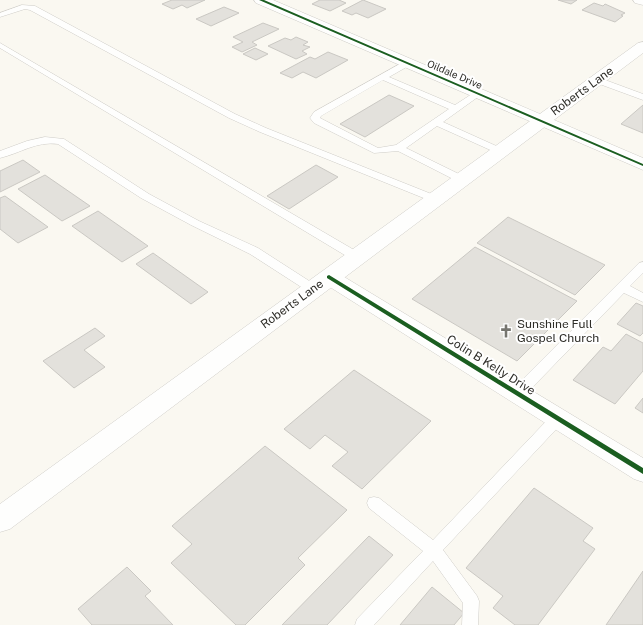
<svg xmlns="http://www.w3.org/2000/svg" width="643" height="625" viewBox="0 0 643 625" font-family="'Public Sans',sans-serif">
  <style>
    .building { fill: #e3e1dc; stroke: #cac8c3 }
    .lines { fill: none; stroke-linecap: round; stroke-linejoin: round }
    .service-casing { stroke: #cfcdc8; stroke-width: 1 }
    .minor-casing { stroke: #cfcdc8; stroke-width: 1 }
    .tertiary-casing { stroke: #cfcdc8; stroke-width: 1 }
    .secondary-casing { stroke: #cfcdc8; stroke-width: 1 }
    .service { fill: #fefefd; fill-rule: evenodd }
    .minor { fill: #fefefd; fill-rule: evenodd }
    .tertiary { fill: #fefefd; fill-rule: evenodd }
    .secondary { fill: #fefefd; fill-rule: evenodd }
    .cycleway-casing { stroke: #fff; stroke-width: 3 }
    .cycleway { fill: #1b5e20; fill-rule: evenodd }
    .labels { text-anchor: middle; stroke-width: 4; stroke-linejoin: round; paint-order: stroke }
    .far-street-label { font-size: 10px; fill: #2f2e29; stroke: #fff }
    .street-label { font-size: 12px; fill: #2f2e29; stroke: #fff }
    .poi-label { font-size: 12px; fill: #2f2e29; stroke: #fff; text-anchor: start }
  </style>
  <rect width="100%" height="100%" fill="#faf8f1"/>
  <path class="building" d="M172 0H205L187 8 182 5 173 9 162 4Z
    M320 0H339L346 3 330 11 312 4Z
    M363 0 386 9 368 18 356 13 352 15 342 11Z
    M558 0H577L571 4Z
    M594 3 603 6 605 4 625 13 621 15 623 16 615 22 582 10Z
    M224 7 239 13 211 26 196 19Z
    M263 23 279 29 252 42 257 45 242 52 232 47 243 42 233 37Z
    M296 37 308 42 303 45 310 47 302 51 307 54 296 59 268 46 285 38 291 40Z
    M255 48 268 54 256 60 243 54Z
    M328 52 348 60 316 78 303 72 292 78 280 73 310 57 315 59Z
    M389 95 414 106 365 137 340 124Z
    M643 105V133L621 124Z
    M23 160 40 172 0 192V171Z
    M316 165 338 177 289 209 267 196Z
    M45 175 90 206 62 221 18 189Z
    M5 196 48 227 18 243 0 229V198Z
    M98 211 148 246 122 262 72 226Z
    M508 217 605 265 575 295 477 243Z
    M475 247 577 301 517 361 412 299Z
    M153 253 208 292 191 304 136 264Z
    M636 303 643 306V333L640 336 617 324Z
    M95 328 105 336 84 350 105 367 74 388 43 361Z
    M626 334 643 343V371L615 404 573 380 603 347 611 351Z
    M354 370 431 421 362 489 332 466 348 452 325 435 310 449 284 429Z
    M643 398V413L635 408Z
    M265 446 347 510 298 558 305 565 245 625H236L171 563 192 544 172 526Z
    M534 488 593 528 583 541 595 549 538 625H515L493 608 503 596 466 568Z
    M369 536 393 555 327 625H282Z
    M127 567 151 591 145 596 173 625H92L78 609Z
    M643 571V625H606Z
    M432 587 464 613 454 625H400Z"/>
  <g class="lines">
    <g class="service-casing">
      <path id="service" d="M22 5 35 6 235 114 266 128 439 197 440 199 435 202 431 201 260 132 229 118 30 10 25 9 0 17V13Z
        M0 43 361 254 363 257 361 260H353L0 48Z
        M407 60 411 63 410 65 389 77 455 105 475 92 478 91 482 94 443 122 503 149 505 151 503 153H497L437 126 406 148 465 177 466 179 465 181H457L398 151 374 153 314 123 310 118 314 112ZM383 80 449 109 396 145 378 148 320 118 321 116Z
        M597 77 643 94V100L594 82 593 80Z
        M45 137 64 139 149 194 199 221 258 248 317 286 319 289 317 292H309L250 254 191 225 141 198 58 144C36 141 21 153 0 158V151L27 141Z
        M643 262V273L630 286 643 293V302L624 293 523 397 518 398 513 397 511 393 513 389 639 263Z
        M558 413 563 414 565 418 563 422 443 550 477 596 479 601 478 625H462L463 603 433 561 374 625H355L357 619 423 551 369 508 367 503 369 498 374 497 379 498 433 540 553 414Z"/>
    </g>
    <g class="minor-casing">
      <path id="minor" d="M633 0H643V5L635 3Z
        M329 270 336 272 643 458V482L634 479 322 282 318 277 322 272Z"/>
    </g>
    <g class="tertiary-casing">
      <path id="tertiary" d="M254 0H273L643 158V170L256 3Z"/>
    </g>
    <g class="secondary-casing">
      <path id="secondary" d="M643 42V53L10 529 0 532V504L638 43Z"/>
    </g>
    <use href="#service" class="service"/>
    <use href="#minor" class="minor"/>
    <use href="#tertiary" class="tertiary"/>
    <use href="#secondary" class="secondary"/>
    <g class="cycleway-casing">
      <path id="cycleway" d="M259 0H264L643 164V166Z
        M329 275 643 468V474L327 278V276Z"/>
    </g>
    <use href="#cycleway" class="cycleway"/>
  </g>
  <defs>
    <g id="church-bare" transform="scale(1.08)"><path d="M-1.2-6h2.4v3.5h3.3v2.4h-3.3V6h-2.4V-.1h-3.3v-2.4h3.3Z" fill="#76756f" stroke="#fff" stroke-width="2.5" paint-order="stroke"/></g>
  </defs>
  <g fill-rule="evenodd">
    <use href="#church-bare" x="506" y="331"/>
  </g>
  <g class="labels">
    <g class="far-street-label">
      <text transform="translate(455 74) rotate(23)" y="4">Oildale Drive</text>
    </g>
    <g class="street-label">
      <text transform="translate(582 91) rotate(-36)" y="4">Roberts Lane</text>
      <text transform="translate(292 304) rotate(-36)" y="4">Roberts Lane</text>
      <text transform="translate(491 365) rotate(32)" y="4">Colin B Kelly Drive</text>
    </g>
    <g class="poi-label">
      <text x="517" y="328">Sunshine Full<tspan x="517" dy="14">Gospel Church</tspan></text>
    </g>
  </g>
</svg>
